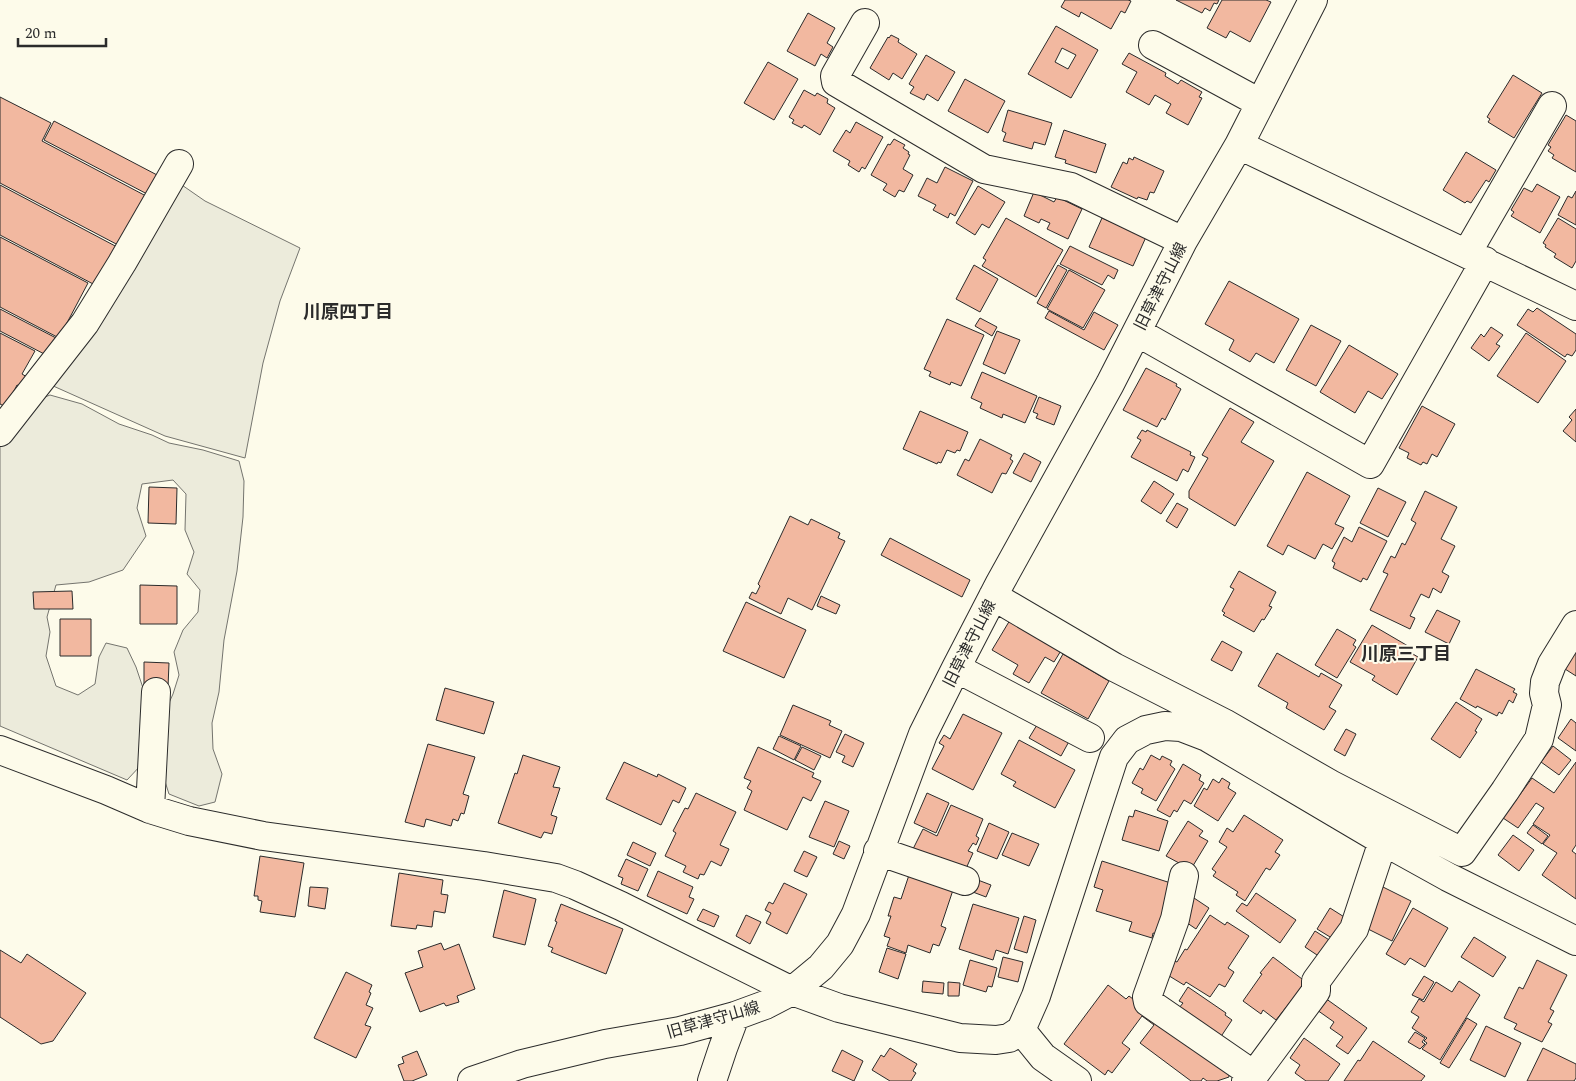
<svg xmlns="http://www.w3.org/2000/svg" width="1576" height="1081" viewBox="0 0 1576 1081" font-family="Spectral,'Noto Sans JP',serif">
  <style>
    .green { fill: #ecebdb; stroke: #74746e }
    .building { fill: #f2b8a0; stroke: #2b2b2b; fill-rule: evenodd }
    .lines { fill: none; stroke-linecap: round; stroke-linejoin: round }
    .minor-casing { stroke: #2b2b2b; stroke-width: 30 }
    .minor { stroke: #fdfbea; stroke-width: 28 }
    .labels { text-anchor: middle; stroke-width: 4; stroke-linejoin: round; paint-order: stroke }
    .street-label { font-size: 16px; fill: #2b2b2b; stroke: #fdfbea }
    .neighbourhood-label { font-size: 18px; font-weight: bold; fill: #2b2b2b; stroke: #fdfbea }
  </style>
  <rect width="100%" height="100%" fill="#fdfbea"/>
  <path class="green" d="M179 183 205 201 300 248 280 301 263 363 245 458 165 436 51 385Z
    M50 395 82 404 119 424 152 435 169 443 203 450 239 461 244 481 243 517 237 571 224 640 219 692 212 723 213 749 222 774 215 802 199 806 169 794 162 772 163 716 173 694 179 675 174 652 183 630 198 612 200 590 187 574 194 552 185 530 186 494 173 480 142 484 137 508 146 536 123 570 89 582 56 585 47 617 50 632 46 656 56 686 78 695 95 684 99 657 106 643 127 648 136 667 146 697 142 764 127 780 0 726V430L28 404Z"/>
  <path class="building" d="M1065 0H1128L1131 1 1125 13 1121 11 1111 29 1081 12 1079 17 1061 7Z
    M1176 0H1219L1217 4 1214 3 1210 11 1205 8 1202 13Z
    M1222 0H1266L1271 2 1250 42 1230 31 1226 38 1207 28Z
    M808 13 835 28 827 43 833 47 827 58 821 54 815 66 787 51Z
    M1056 26 1098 50 1071 98 1028 74ZM1062 48 1076 55 1068 69 1055 62Z
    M891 35 899 39 898 42 917 54 902 79 893 73 889 80 870 68 888 37 889 38Z
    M1129 53 1166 73 1165 76 1178 84 1181 80 1202 92 1199 97 1202 98 1188 125 1166 113 1171 104 1155 95 1149 105 1126 92 1137 72 1122 64Z
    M926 55 955 72 938 101 927 94 924 100 910 93 914 87 909 84Z
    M768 62 798 79 774 120 744 103Z
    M1513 75 1542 93 1514 138 1488 122 1490 119 1487 117Z
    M965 79 1005 101 988 133 948 111Z
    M804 90 815 96 817 93 828 99 827 103 835 108 820 135 804 125 802 128 792 123 794 120 789 117Z
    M0 97 51 123 42 141 146 196 120 246 0 183Z
    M1008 110 1052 123 1045 145 1034 142 1032 149 1003 141 1006 133 1002 131Z
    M1566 115 1576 121V172L1552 158 1554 155 1548 151 1551 147 1548 145Z
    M54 121 159 176 149 195 44 140Z
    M856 122 883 137 865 169 862 167 859 172 848 165 850 161 833 151 846 130 850 133Z
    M1064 130 1106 144 1096 173 1065 163 1066 160 1055 157Z
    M894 139 905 145 903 148 909 152 908 154 910 155 903 169 913 175 904 192 899 190 895 197 883 190 887 184 871 175 888 144 890 145Z
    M1466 152 1496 170 1489 182 1486 180 1471 203 1467 201 1465 203 1443 190Z
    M1134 157 1164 171 1154 193 1150 192 1147 200 1138 197 1137 199 1111 187 1123 162 1127 164 1129 158 1133 160Z
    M945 167 973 181 955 216 950 213 948 218 933 210 936 205 918 196 927 178 937 183Z
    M1537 184 1560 197 1540 233 1511 216 1514 212 1511 210 1524 188 1532 192Z
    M0 185 119 248 95 285 0 235Z
    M978 186 1005 202 989 228 982 224 975 235 956 223Z
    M1576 191V225L1558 215 1568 196 1572 198Z
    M1034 192 1054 202 1057 197 1082 209 1068 239 1047 229 1050 223 1041 219 1039 223 1024 216Z
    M1006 218 1063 250 1036 297 982 266 986 260 983 258Z
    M1102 218 1146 237 1133 266 1089 247Z
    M1558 218 1576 229V261L1572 268 1554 257 1556 254 1545 247 1546 245 1543 243Z
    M0 237 88 283 59 338 0 307Z
    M1070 246 1118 270 1114 279 1108 275 1102 285 1060 264Z
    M974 265 998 279 980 312 956 299Z
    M1058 265 1067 270 1046 308 1037 303Z
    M1069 270 1105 290 1083 328 1047 309Z
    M1229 281 1299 319 1274 363 1256 353 1250 362 1229 350 1234 340 1205 324Z
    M1537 308 1576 334V350L1572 356 1567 354 1565 357 1517 325 1528 309 1533 312Z
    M0 309 58 339 50 357 0 331Z
    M1049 311 1084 330 1094 312 1118 325 1104 350 1045 318Z
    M980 318 997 327 992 336 975 326Z
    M947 319 984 335 961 386 951 382 950 385 929 376 931 372 924 369Z
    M1311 325 1341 341 1316 386 1286 370Z
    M1491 327 1503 335 1496 344 1500 346 1489 361 1471 348 1481 334 1484 337Z
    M997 331 1020 340 1005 374 983 364Z
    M0 333 35 351 22 374 27 377 22 387 17 385 6 407 0 404Z
    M1526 333 1566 361 1538 403 1497 376Z
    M1349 345 1398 374 1382 399 1368 391 1355 413 1320 392Z
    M1146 368 1177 384 1176 386 1181 389 1165 420 1162 418 1157 427 1123 410Z
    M982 372 1037 396 1025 423 1003 414 1002 418 980 408 982 403 971 398Z
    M1039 397 1061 406 1054 425 1036 418 1038 414 1033 412Z
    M1422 406 1455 424 1437 457 1432 454 1427 464 1423 462 1421 465 1407 458 1409 453 1399 448Z
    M1230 408 1254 422 1241 442 1274 461 1235 526 1189 498V491L1208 458 1202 455Z
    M1576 409V442L1563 431 1572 420 1569 417Z
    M920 411 968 432 960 451 957 450 955 453 947 450 941 463 938 462 937 464 903 449Z
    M1142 430 1146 432 1147 430 1191 452 1190 455 1195 457 1188 472 1183 469 1177 481 1131 457 1141 440 1137 438Z
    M980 439 1012 455 1010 459 1013 461 1006 474 1002 473 992 493 957 475 965 459 969 461Z
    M1024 453 1041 462 1031 482 1013 473Z
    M1307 472 1350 496 1335 524 1344 528 1332 549 1323 544 1315 559 1288 545 1283 555 1267 546Z
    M1154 481 1174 494 1161 514 1141 501Z
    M149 487 177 488 176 524 148 523Z
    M1378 488 1406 502 1388 537 1360 523Z
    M1425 491 1457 507 1441 539 1455 546 1442 572 1449 576 1441 593 1433 588 1429 598 1421 594 1410 616 1415 618 1410 629 1370 610 1388 574 1383 572 1391 556 1395 558 1402 543 1405 545 1416 523 1411 520Z
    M1177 503 1188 509 1177 528 1166 521Z
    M790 516 808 525 811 519 840 533 838 538 845 541 812 610 788 598 781 614 749 598 752 592 756 594 760 586 758 584Z
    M1359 527 1387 541 1367 580 1363 578 1361 582 1333 568 1335 563 1332 561 1344 537 1352 542Z
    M890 538 970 580 962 597 881 555Z
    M1239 571 1276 592 1269 606 1272 607 1264 620 1262 619 1254 632 1223 615 1225 613 1222 611 1234 589 1230 587Z
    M140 585 177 586V624H140Z
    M72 591 73 609H34L33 592Z
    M821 596 840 605 836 614 817 606Z
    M746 602 806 630 784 678 723 651Z
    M1437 610 1460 621 1449 644 1425 632Z
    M60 619H91V656H60Z
    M1010 620 1062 649 1054 662 1045 657 1029 683 1013 674 1018 665 992 650Z
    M1372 625 1408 646 1406 650 1418 657 1397 695 1372 680 1375 676 1350 662Z
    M1337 629 1356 640 1353 645 1356 647 1337 678 1315 665Z
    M1222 641 1242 652 1232 671 1211 660Z
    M1576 650V676L1565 669Z
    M1277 653 1319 677 1321 673 1342 685 1329 707 1336 711 1324 730 1286 708 1288 703 1258 686Z
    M1063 654 1109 681 1088 719 1041 693Z
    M144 662 169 663 168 687 144 686Z
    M1476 669 1515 689 1513 692 1517 694 1513 703 1509 700 1502 714 1499 712 1497 716 1477 706 1476 708 1460 699Z
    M445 688 494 702 484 734 436 720Z
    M1456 702 1482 719 1475 731 1477 732 1460 758 1431 739Z
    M793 705 831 721 829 725 842 731 830 758 780 735Z
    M963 714 1002 733 973 790 932 769 944 746 939 743 944 735 950 739Z
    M1043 715 1072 736 1061 756 1029 738Z
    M1571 719 1576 723V751L1558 738Z
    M1346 729 1356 734 1345 756 1334 750Z
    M845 734 864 743 853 767 842 762 845 756 836 752Z
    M779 736 801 746 794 760 773 749Z
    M1019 740 1075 770 1055 808 1013 786 1016 782 1001 774Z
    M428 744 475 757 463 794 469 796 464 814 461 813 458 821 453 819 451 826 426 819 424 827 405 822Z
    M1553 746 1571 760 1559 775 1541 762Z
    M758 747 814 773 812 777 821 781 811 801 803 797 787 830 744 810 752 791 747 788 751 781 744 778Z
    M802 747 821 756 814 770 795 760Z
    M523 755 560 767 553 787 560 788 551 815 557 817 552 834 544 832 541 838 498 823 515 773 517 774Z
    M1151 755 1160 760 1162 756 1172 761 1170 765 1175 769 1156 801 1141 793 1143 789 1132 783 1140 768 1143 770Z
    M624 762 657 777 658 774 686 788 679 803 673 800 661 825 606 799Z
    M1576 762V845L1572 851 1576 854V899L1542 875 1557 853 1543 844 1550 835 1533 824 1544 808 1536 803 1518 828 1503 818 1532 778 1554 793Z
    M1183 764 1201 775 1199 780 1204 783 1191 804 1184 800 1177 812 1174 810 1170 817 1157 810Z
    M1222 778 1230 783 1228 788 1236 793 1218 821 1194 806 1204 788 1207 790 1213 779 1219 783Z
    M696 793 736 812 720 845 729 849 721 866 711 861 704 875 700 874 698 879 683 872 686 866 665 856 676 833 673 831 685 808 688 809Z
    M927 793 949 803 936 833 914 823Z
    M825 801 849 811 834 847 809 837Z
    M951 805 983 819 976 836 979 838 976 845 973 843 968 851 973 853 964 873 913 849 923 829 937 836Z
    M1135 810 1168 821 1159 851 1122 840 1129 816 1133 817Z
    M1244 815 1283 840 1275 852 1280 855 1270 870 1266 868 1245 901 1236 895 1238 892 1213 876 1216 872 1212 869 1227 847 1219 842 1227 828 1233 832Z
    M1188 821 1203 831 1199 836 1208 841 1188 874 1176 867 1179 863 1166 856Z
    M989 823 1009 832 997 859 977 851Z
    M1533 825 1548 836 1542 844 1527 833Z
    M1012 833 1039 844 1029 866 1002 855Z
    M1513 835 1534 850 1519 871 1498 855Z
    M839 841 850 846 844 859 833 854Z
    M633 842 656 853 650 866 627 855Z
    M804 851 817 857 807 877 794 871Z
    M260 856 304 863 295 917 260 912 262 901 258 900V896H254Z
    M626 859 648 869 638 891 621 884 623 878 618 876Z
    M1102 861 1177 885 1161 935 1153 933 1152 938 1129 931 1132 922 1096 911 1103 890 1094 887Z
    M658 871 693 887 689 897 694 899 687 914 647 896Z
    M399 873 443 880 441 894 448 895 445 913 434 911 432 927 417 925 416 929 391 926Z
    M909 875 953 890 941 926 946 928 939 946 933 944 930 953 908 945 906 953 887 946 890 938 884 936 891 916H888L894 897 901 899Z
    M970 877 991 885 986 897 965 889Z
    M784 883 807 894 787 934 766 923 771 913 765 910 769 902 773 904Z
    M1381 886 1411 901 1392 941 1366 928Z
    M310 887 328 888 325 909 308 906Z
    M504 890 536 899 525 945 493 937Z
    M1256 893 1296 920 1280 943 1236 911 1242 903 1247 906Z
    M1194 898 1209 908 1196 929 1180 918Z
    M561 904 623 929 606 974 551 952 553 948 548 946 557 922 555 921Z
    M973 904 1019 918 1008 954 996 950 993 960 959 949Z
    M1330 908 1349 920 1335 940 1317 929Z
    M1413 908 1448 928 1425 967 1410 958 1405 965 1386 954Z
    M703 909 719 916 714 927 697 920Z
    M746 915 761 922 750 944 736 936Z
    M1210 915 1225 925 1227 922 1249 936 1228 968 1234 972 1225 987 1219 984 1210 997 1186 982 1184 985 1166 974 1174 961 1177 962 1185 949 1187 950Z
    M1024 916 1036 920 1027 953 1014 949Z
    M1315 931 1334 943 1323 959 1305 947Z
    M1474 937 1506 957 1493 977 1461 957Z
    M441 943 444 950 459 944 475 989 457 996 459 1002 446 1006 444 1003 420 1012 405 973 423 967 418 951Z
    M887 948 906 954 898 979 879 972Z
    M0 950 21 963 27 954 86 993 53 1041 41 1044 0 1017Z
    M1003 957 1023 962 1018 982 998 977Z
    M1273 957 1306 982 1276 1020 1263 1010 1261 1014 1243 1001 1262 974 1260 973Z
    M970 960 997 968 992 987 988 986 986 992 963 985Z
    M1537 960 1567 975 1550 1009 1554 1011 1548 1022 1552 1024 1542 1042 1514 1029 1517 1024 1504 1018 1519 987 1523 989Z
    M346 972 372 985 369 992 371 993 366 1005 373 1008 365 1025 371 1027 356 1058 314 1038Z
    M1424 976 1434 982 1423 1000 1412 995Z
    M923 981 944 983 943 994 922 992Z
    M1459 981 1480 995 1440 1060 1422 1049 1427 1043 1424 1041 1427 1038 1412 1028 1419 1017 1411 1012 1419 999 1424 1002 1436 982 1452 992Z
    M948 982 960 983 959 996H948Z
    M1108 985 1126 999 1129 996 1168 1025 1229 1073V1077L1217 1081H1207L1203 1078 1201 1081H1191L1140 1043 1154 1025 1142 1016 1122 1043 1130 1049 1112 1073 1108 1070 1105 1075 1064 1044Z
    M1188 987 1226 1013 1225 1015 1232 1020 1220 1038 1179 1008 1183 1003 1179 1001Z
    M1325 998 1367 1028 1348 1054 1336 1046 1343 1037 1330 1028 1334 1022 1317 1010Z
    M1467 1018 1477 1024 1449 1068 1440 1063Z
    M1486 1026 1521 1043 1505 1077 1470 1060Z
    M1415 1032 1425 1038 1422 1042 1425 1044 1420 1049 1408 1042Z
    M1304 1038 1340 1064 1328 1081H1306L1295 1073 1300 1065 1290 1058Z
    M1373 1041 1425 1076 1421 1081H1344L1358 1060 1360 1061Z
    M890 1048 917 1064 913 1071 916 1073 911 1081H890L872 1070 881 1055 884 1057Z
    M1543 1048 1576 1064V1078L1574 1081H1527Z
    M842 1050 863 1061 854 1081 832 1071Z
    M417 1051 427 1075 412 1081H404L398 1065 404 1063 402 1057Z"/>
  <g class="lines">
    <g class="minor-casing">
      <path id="minor" d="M865 23 835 76 836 82 984 169 1071 187 1183 241
        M1153 45 1260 103
        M1239 145 1576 306
        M1467 253 1552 106
        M1137 332 1370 464 1485 261
        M0 432 85 323 122 263 179 164
        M993 596 1114 667 1224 723 1330 784 1462 852 1505 791 1539 739 1547 705 1544 693 1545 682 1552 664 1576 625
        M956 668 1090 738
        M0 750 106 790 150 809 189 821 263 836 484 866 556 878 575 885 621 906 792 991 839 1008 960 1038 996 1040 1009 1038 1021 1030 1036 996 1114 757 1127 740 1146 730 1165 726 1181 727 1207 737 1383 841 1448 877 1576 941
        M150 809 156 692
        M878 851 965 881
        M1184 876 1175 919 1147 997 1148 1002 1254 1075
        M1021 1030 1043 1057 1077 1081
        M472 1081 522 1064 605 1044 680 1031 735 1016 765 1005 792 991 821 967 840 944 856 914 923 734 956 668 1000 583 1110 384 1183 241 1239 145 1313 0
        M712 1081 723 1048 735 1016
        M1246 1081 1254 1075 1316 991V981L1354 929 1383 841"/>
    </g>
    <use href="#minor" class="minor"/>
  </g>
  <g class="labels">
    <g class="street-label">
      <text transform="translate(1160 286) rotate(-63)" y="6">旧草津守山線</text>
      <text transform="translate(969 643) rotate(-63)" y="6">旧草津守山線</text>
      <text transform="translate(713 1019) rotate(-16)" y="6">旧草津守山線</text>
    </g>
    <g class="neighbourhood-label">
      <text x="348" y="318">川原四丁目</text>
      <text x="1406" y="660">川原三丁目</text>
    </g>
  </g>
  <path d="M18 38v8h88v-8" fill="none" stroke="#2b2b2b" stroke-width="2.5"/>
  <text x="25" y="38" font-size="15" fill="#2b2b2b" stroke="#fdfbea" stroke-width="4" paint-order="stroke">20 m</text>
</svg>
